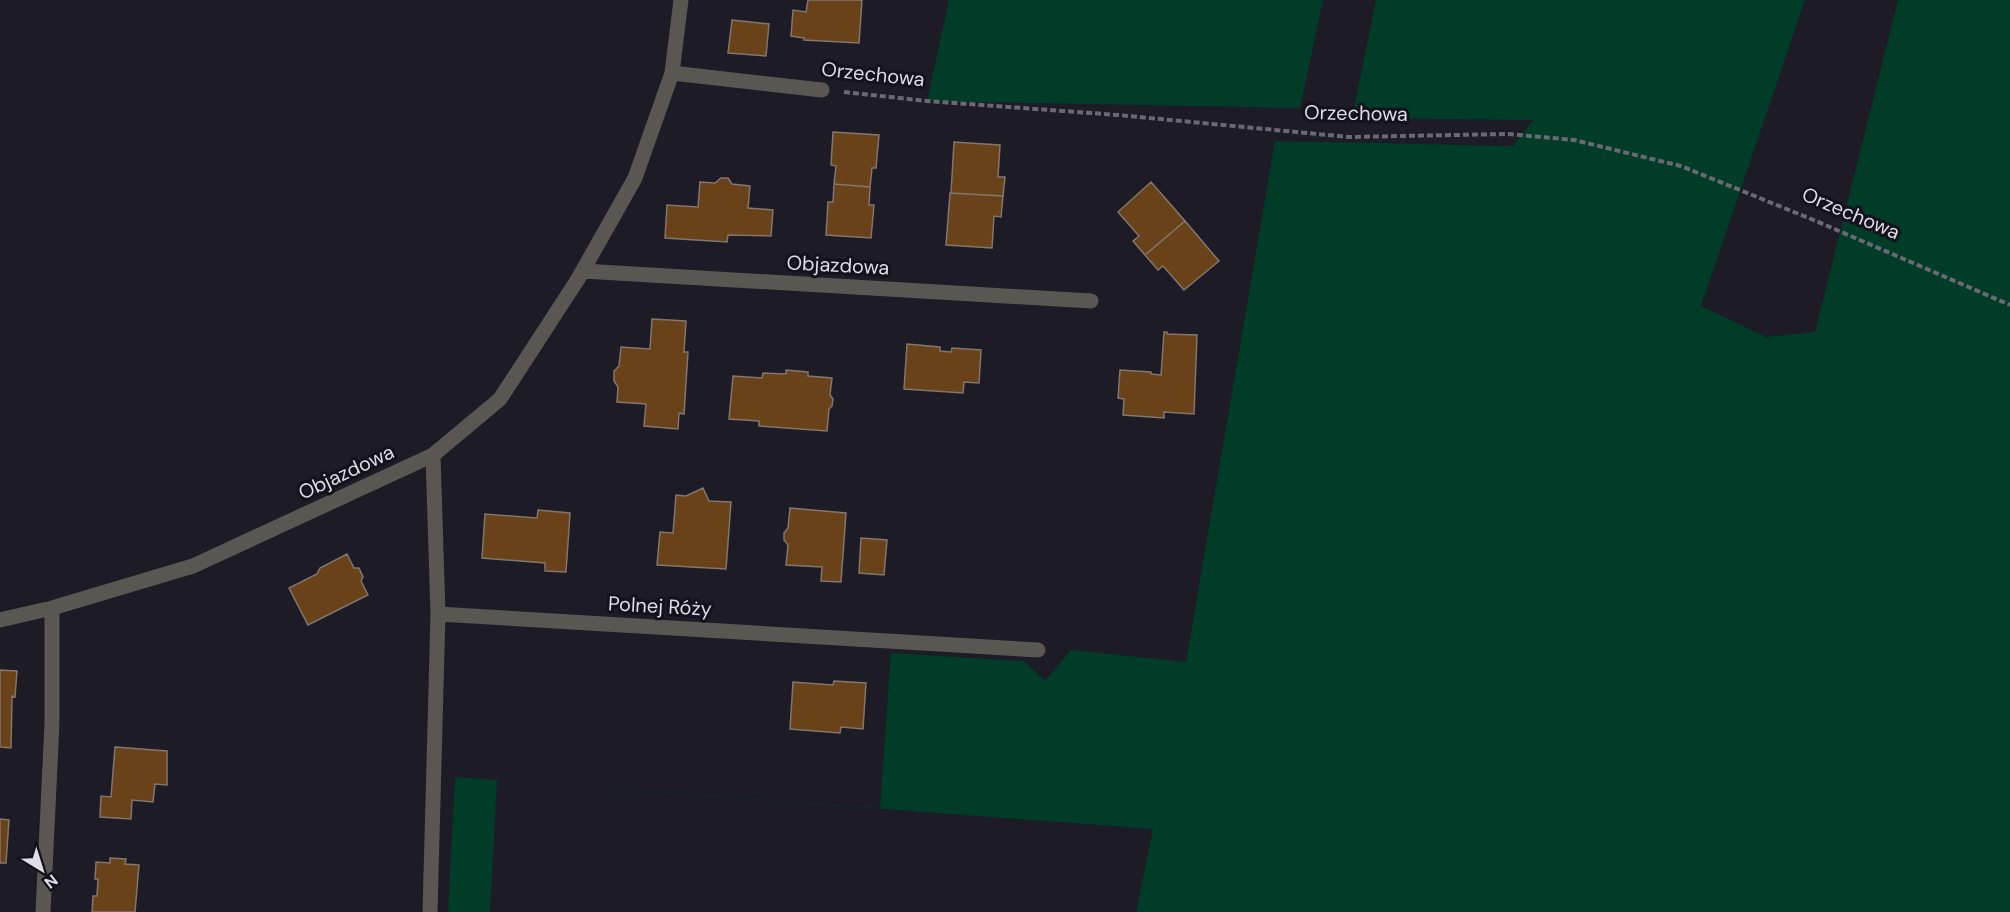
<svg xmlns="http://www.w3.org/2000/svg" width="2010" height="912" viewBox="0 0 2010 912" font-family="'DM Sans',sans-serif">
  <style>
    .green { fill: #003c27 }
    .building { fill: #694219; stroke: #82766d; stroke-width: 1.5 }
    .lines { fill: none; stroke-linecap: round; stroke-linejoin: round }
    .path { stroke: #6a6973; stroke-width: 4; stroke-dasharray: 6 3; stroke-linecap: butt }
    .minor { stroke: #5a5651; stroke-width: 15 }
    .labels { text-anchor: middle; stroke-width: 6; stroke-linejoin: round; paint-order: stroke }
    .street-label { font-size: 20px; fill: #dedde5; stroke: #13121c }
  </style>
  <rect width="100%" height="100%" fill="#1c1b26"/>
  <path class="green" d="M949 0H1323L1300 108 927 101Z
    M1376 0H1805L1701 306 1766 337 1815 332 1898 0H2010V912H1136L1153 829 497 780 490 912H448L455 777 880 808 891 653 1024 661 1045 681 1071 650 1186 662 1275 141 1513 146 1533 120 1352 118Z"/>
  <path class="building" d="M808 0H862L859 43 804 40V38L791 36 793 10 806 12Z
    M732 20 769 24 766 56 728 53Z
    M833 132 879 135 876 168H872L870 187 834 184 836 166 831 165Z
    M954 142 1000 145 998 177H1005L1003 196 951 193Z
    M721 178H728L732 184 750 186 748 208 773 210 771 236 728 235 727 242 665 238 667 205 698 207 700 182 715 183Z
    M1151 182 1185 221 1145 255 1133 241 1139 236 1118 212Z
    M834 184 870 187 869 205H874L871 238 826 235 828 202H833Z
    M950 193 1003 196 1001 217 994 216 992 248 946 245Z
    M1185 221 1219 261 1184 290 1163 266 1158 270 1145 255Z
    M652 319 686 321 684 352H688L684 414 679 413 678 429 644 426 646 404 617 402 618 387 614 381V371L619 366 621 347 650 349Z
    M1164 332H1167V334L1197 335 1194 414 1164 412V418L1123 415 1124 399 1118 398 1120 370 1151 372V374L1161 375Z
    M907 344 940 347V351L951 352 952 348 981 350 979 383 964 382 963 393 904 389Z
    M786 370 808 372V376L832 378 830 395 833 399 832 406 829 409 827 431 759 426V421L729 419 733 376 762 378 763 373 786 374Z
    M703 488 709 501 731 502 726 569 657 565 660 532 673 533 676 495 686 496Z
    M790 508 846 513 841 582 821 581 822 567 786 565 788 545 784 540V533L788 528Z
    M538 510 570 513 566 572 545 571V563L482 558 485 514 537 518Z
    M861 538 887 540 884 575 859 573Z
    M347 554 354 568H359L363 577 361 581 368 595 308 625 289 588 317 574 320 568Z
    M0 670 17 671 15 697 12 696 11 748 0 747Z
    M834 681 866 683 863 729 841 727 840 733 790 729 793 682 833 685Z
    M115 747 167 751V785L155 784 153 802 132 800 131 819 100 817 101 796 111 797Z
    M0 819 9 820 6 863H0Z
    M110 858 126 859 125 864 139 865 135 912H92L93 896H97L98 879H95L96 862 110 863Z"/>
  <g class="lines">
    <path class="path" d="M844 92 927 101 1118 115 1349 137 1508 134 1574 140 1681 166 1816 221 2010 305"/>
    <path class="minor" d="M672 73 822 90
      M583 271 1091 301
      M433 455 438 614 1038 650
      M0 620 52 608 193 566 433 455 500 399 578 279 635 178 672 73 681 0
      M43 912 52 723V608
      M430 912 438 614"/>
  </g>
  <g class="labels">
    <g class="street-label">
      <text transform="translate(873 74) rotate(6)" y="7">Orzechowa</text>
      <text transform="translate(1356 113) rotate(1)" y="7">Orzechowa</text>
      <text transform="translate(1851 213) rotate(23)" y="7">Orzechowa</text>
      <text transform="translate(838 265) rotate(3)" y="7">Objazdowa</text>
      <text transform="translate(346 472) rotate(-25)" y="7">Objazdowa</text>
      <text transform="translate(660 606) rotate(3)" y="7">Polnej Róży</text>
    </g>
  </g>
  <g transform="translate(42 870) rotate(142)" stroke="#13121c" stroke-width="4.5" paint-order="stroke">
  <path d="M0-4.5L10 22L0 15L-10 22Z" fill="#dedde5"/>
  <text y="-9" font-size="16" font-weight="bold" text-anchor="middle" fill="#dedde5">N</text>
  </g>
</svg>
